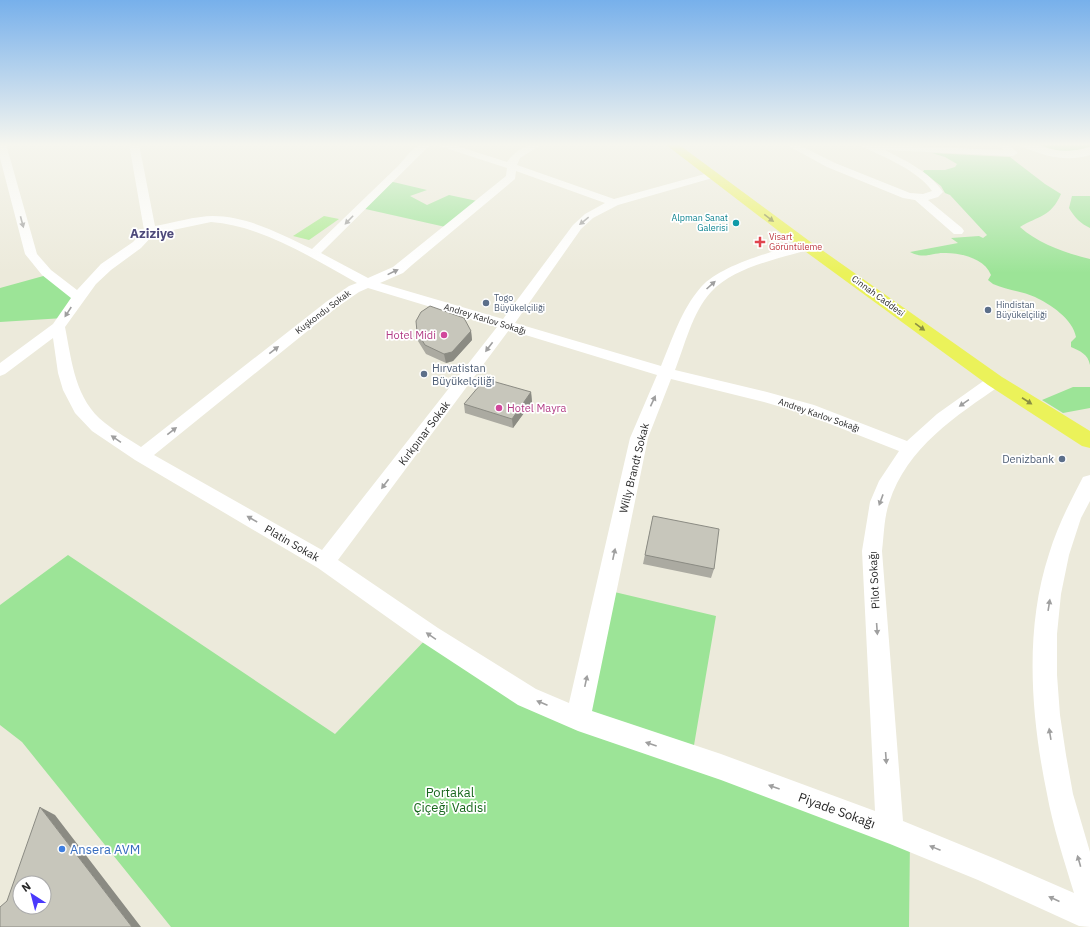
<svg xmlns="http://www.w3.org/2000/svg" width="1090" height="927" viewBox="0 0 1090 927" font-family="'IBM Plex Sans',sans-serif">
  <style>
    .green { fill: #9ce497 }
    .pitch { fill: #adeb92 }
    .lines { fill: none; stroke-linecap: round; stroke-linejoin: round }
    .minor { fill: #fff; fill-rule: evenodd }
    .secondary { fill: #fff; fill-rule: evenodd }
    .primary { fill: #ebf25a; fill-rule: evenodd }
    .wall { fill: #abaaa1 }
    .shaded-wall { fill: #8b8b83 }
    .building { fill: #c7c6bb; stroke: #8b8b83; fill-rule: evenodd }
    .oneway { fill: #8a8e42 }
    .oneway2 { fill: #9f9f9f }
    .culture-dot { fill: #0f9aa8; stroke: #fff; stroke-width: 1.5 }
    .health-dot { fill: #e0444e; stroke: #fff; stroke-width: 1.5 }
    .service-dot { fill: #5c6f8a; stroke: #fff; stroke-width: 1.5 }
    .hotel-dot { fill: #d1479c; stroke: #fff; stroke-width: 1.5 }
    .shop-dot { fill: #3f7fe0; stroke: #fff; stroke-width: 1.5 }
    .labels { text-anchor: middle; stroke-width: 3.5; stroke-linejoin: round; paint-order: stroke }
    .far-culture-label { font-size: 9px; fill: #0d838f; stroke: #fff; text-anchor: end }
    .far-health-label { font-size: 9px; fill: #be3a42; stroke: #fff; text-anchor: start }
    .far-street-label { font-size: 9px; fill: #2a2a2a; stroke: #fff }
    .far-service-label { font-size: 9px; fill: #4e5e75; stroke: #fff; text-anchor: start }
    .hotel-label { font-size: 11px; fill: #b23c85; stroke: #fff; text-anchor: end }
    .service-label { font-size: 11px; fill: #4e5e75; stroke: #fff; text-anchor: start }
    .street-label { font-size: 11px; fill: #2a2a2a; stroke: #fff }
    .far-district-label { font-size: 13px; font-weight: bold; fill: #4e4a7b; stroke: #fff }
    .near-park-label { font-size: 13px; fill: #19681e; stroke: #fff }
    .near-street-label { font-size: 13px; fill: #2a2a2a; stroke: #fff }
    .near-shop-label { font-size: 13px; fill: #366cbe; stroke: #fff; text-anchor: start }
  </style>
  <rect width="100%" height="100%" fill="#eceadb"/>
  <path class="green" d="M1025 144H1090V151L1076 155Z
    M932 153 1010 157 1045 184 1061 194C1051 217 1038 216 1020 227 1039 244 1066 253 1090 259V365C1088 354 1080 351 1071 347V342L1076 337C1073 319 1050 304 1035 297 1022 291 1006 290 993 284L988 280 991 275C985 259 962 253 946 253 932 252 925 260 910 252L958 243 951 238 979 236 983 238 987 235 950 195 945 193 941 186 923 172 924 170H945L955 167 957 164 945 157Z
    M389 181 427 190 410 196 427 205 449 195 482 202 450 228 361 208Z
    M1072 196H1090V228C1081 224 1074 217 1069 208Z
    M47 275 78 297 64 318 0 322V288Z
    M1073 387H1090V408L1063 413 1042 400Z
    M68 555 335 734 430 635 577 719 606 590 716 616 692 757 910 838 909 927H171L22 742 0 725V605Z"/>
  <path class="pitch" d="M324 216 339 219 309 240 293 236Z"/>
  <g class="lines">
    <path class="minor" d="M0 144H6L37 254 51 270 77 290 101 264 133 242 144 230 129 144H139L155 226C172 223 196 216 213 216 247 216 281 234 312 249L398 166 411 151 420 144H431L321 253 368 278 393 267 506 176 507 168 439 146 437 144H451L507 162C516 150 526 144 541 144L539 146 520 158 517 165 614 199 712 172 716 173 717 175 716 177 618 205 593 218 581 229 515 323 661 366C672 340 681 310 701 287 722 264 777 250 807 242L811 243 813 246 811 249C779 259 735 266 711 292 692 313 685 345 675 370L767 392 814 405 907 441 937 414 989 377 995 376 1001 377 1003 381 1001 385C956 416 907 447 889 503 884 518 884 535 882 551L903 821 998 860 1074 893C1064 860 1053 827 1047 794 1031 717 1024 630 1049 554 1057 527 1070 502 1083 477L1090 475V501L1081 518 1069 555 1061 594 1057 634V675L1060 715 1066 755 1073 794 1090 852V927L1079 926 978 880 890 844 721 780 578 731 518 705 422 642 318 568 135 460 92 431 75 413 63 390 58 373 53 338 5 374 0 376V363L53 324 71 298 42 275 25 254 0 158ZM516 171 605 203 585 214 573 225 503 319 380 283 403 273 412 265 515 179ZM211 222C263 226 312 258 357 283L349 286 326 302 141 447C129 439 116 432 105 423 75 400 72 362 65 327L96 284 111 270 141 248 154 234ZM368 288 497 327 322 550 154 455 336 308 359 292ZM509 330 657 375 630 438 569 703 536 689 438 628 338 560ZM671 379 764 402 802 413 899 451 879 481 870 502 862 551 875 811 721 754 592 711 648 438Z
      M785 144H797L835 163 910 193 923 194 932 191C919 171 882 156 861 146L859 144 1004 150 998 144H1008L1018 153 1013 156 885 150C906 161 930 172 943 192L938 197 928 200 962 228 964 231 962 234H954L915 200 903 198 827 167Z"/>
    <path class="secondary" d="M1019 144C1034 142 1042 147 1056 150 1068 152 1078 150 1090 147V155C1070 161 1052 158 1033 151 1028 149 1022 148 1019 144Z"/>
    <path class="primary" d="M665 144H678L812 243 1002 377 1090 431V448L1082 446 988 385 802 249Z"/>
  </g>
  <path class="wall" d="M471 331 472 340 453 361 446 363 426 354 418 341 417 332Z
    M531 392 532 402 513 428 465 413 464 404Z
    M653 516 714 569 711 578 643 564Z"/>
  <path class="shaded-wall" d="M471 331 472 340 453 361 446 363 444 354Z
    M531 392 532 402 513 428 512 419Z
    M40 807 55 815 141 927H132Z"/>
  <path class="building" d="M430 306 464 318 471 331 452 352 444 354 425 345 417 332 416 321 421 312Z
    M485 379 531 392 512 419 464 404Z
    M653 516 719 529 714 569 645 555Z
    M40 807 132 927H0V907L7 901ZM20 883H44V907H20Z"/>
  <defs><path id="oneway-solid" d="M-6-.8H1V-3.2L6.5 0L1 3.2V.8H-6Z"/></defs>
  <g class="oneway">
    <use href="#oneway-solid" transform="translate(769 218) rotate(37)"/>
    <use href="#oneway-solid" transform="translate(920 327) rotate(36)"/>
    <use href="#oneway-solid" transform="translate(1027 401) rotate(33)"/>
  </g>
  <g class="oneway2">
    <use href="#oneway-solid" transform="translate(349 220) rotate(134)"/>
    <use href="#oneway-solid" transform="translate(584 221) rotate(141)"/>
    <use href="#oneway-solid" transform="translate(22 222) rotate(75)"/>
    <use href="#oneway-solid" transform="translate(393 272) rotate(-26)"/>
    <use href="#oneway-solid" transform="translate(711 285) rotate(-42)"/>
    <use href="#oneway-solid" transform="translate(68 312) rotate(123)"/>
    <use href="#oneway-solid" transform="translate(489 347) rotate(127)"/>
    <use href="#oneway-solid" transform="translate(274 350) rotate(-38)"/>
    <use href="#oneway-solid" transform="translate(653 401) rotate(-65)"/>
    <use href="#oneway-solid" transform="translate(964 403) rotate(145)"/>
    <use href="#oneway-solid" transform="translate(172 431) rotate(-38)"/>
    <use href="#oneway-solid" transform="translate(116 439) rotate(-146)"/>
    <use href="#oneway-solid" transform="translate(385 484) rotate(127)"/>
    <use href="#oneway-solid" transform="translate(881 500) rotate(110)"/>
    <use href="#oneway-solid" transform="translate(252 519) rotate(-150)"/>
    <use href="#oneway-solid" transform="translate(614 554) rotate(-78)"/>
    <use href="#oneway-solid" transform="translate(1049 605) rotate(-81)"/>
    <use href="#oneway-solid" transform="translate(877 629) rotate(86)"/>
    <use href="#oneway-solid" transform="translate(431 636) rotate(-146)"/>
    <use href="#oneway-solid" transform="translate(586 681) rotate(-78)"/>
    <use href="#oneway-solid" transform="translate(542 703) rotate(-157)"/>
    <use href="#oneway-solid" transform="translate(1050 734) rotate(-99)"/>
    <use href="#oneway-solid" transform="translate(651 744) rotate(-161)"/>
    <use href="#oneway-solid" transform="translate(886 758) rotate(86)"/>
    <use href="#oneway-solid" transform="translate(774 787) rotate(-160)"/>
    <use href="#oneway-solid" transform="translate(935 848) rotate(-158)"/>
    <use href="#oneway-solid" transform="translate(1079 861) rotate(-106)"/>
    <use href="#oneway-solid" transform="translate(1054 899) rotate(-156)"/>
  </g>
  <linearGradient id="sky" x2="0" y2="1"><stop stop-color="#77b0eb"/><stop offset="0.53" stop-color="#f6f6ef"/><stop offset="1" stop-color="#f6f6ef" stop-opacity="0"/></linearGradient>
  <rect width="1090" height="273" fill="url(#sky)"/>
  <circle class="culture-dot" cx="736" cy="223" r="4"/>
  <path class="health-dot" d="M758 236h4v4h4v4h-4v4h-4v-4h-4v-4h4z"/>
  <g class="service-dot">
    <circle cx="486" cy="303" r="4"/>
    <circle cx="988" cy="310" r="4"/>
    <circle cx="424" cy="374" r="4"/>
    <circle cx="1062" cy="459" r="4"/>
  </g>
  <g class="hotel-dot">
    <circle cx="444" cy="335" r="4"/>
    <circle cx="499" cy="408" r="4"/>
  </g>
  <circle class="shop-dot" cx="62" cy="849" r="4"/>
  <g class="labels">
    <g class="far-culture-label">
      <text x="728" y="221">Alpman Sanat<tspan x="728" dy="10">Galerisi</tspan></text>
    </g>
    <g class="far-health-label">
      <text x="769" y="240">Visart<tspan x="769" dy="10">Görüntüleme</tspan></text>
    </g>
    <g class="far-street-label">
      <text transform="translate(878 296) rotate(36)" y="3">Cinnah Caddesi</text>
      <text transform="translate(323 312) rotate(-37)" y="3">Kuşkondu Sokak</text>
      <text transform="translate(485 319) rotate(17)" y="3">Andrey Karlov Sokağı</text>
      <text transform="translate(819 415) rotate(19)" y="3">Andrey Karlov Sokağı</text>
    </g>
    <g class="far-service-label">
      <text x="494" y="301">Togo<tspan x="494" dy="10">Büyükelçiliği</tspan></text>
      <text x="996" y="308">Hindistan<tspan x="996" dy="10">Büyükelçiliği</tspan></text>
    </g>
    <g class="hotel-label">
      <text x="436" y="339">Hotel Midi</text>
      <text x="507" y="412" text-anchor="start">Hotel Mayra</text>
    </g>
    <g class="service-label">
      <text x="432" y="372">Hırvatistan<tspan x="432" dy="13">Büyükelçiliği</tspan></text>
      <text x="1054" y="463" text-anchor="end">Denizbank</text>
    </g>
    <g class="street-label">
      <text transform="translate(424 433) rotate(-53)" y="4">Kırkpınar Sokak</text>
      <text transform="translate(634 468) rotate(-76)" y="4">Willy Brandt Sokak</text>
      <text transform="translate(292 543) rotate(30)" y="4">Platin Sokak</text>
      <text transform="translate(874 580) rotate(-93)" y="4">Pilot Sokağı</text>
    </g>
    <g class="far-district-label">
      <text x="152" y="238">Aziziye</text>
    </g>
    <g class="near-park-label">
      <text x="450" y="797">Portakal<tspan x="450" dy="15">Çiçeği Vadisi</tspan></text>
    </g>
    <g class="near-street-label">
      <text transform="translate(837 810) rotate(20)" y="5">Piyade Sokağı</text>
    </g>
    <g class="near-shop-label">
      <text x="70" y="854">Ansera AVM</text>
    </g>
  </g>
  <g transform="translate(32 895) rotate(324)"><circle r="19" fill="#ffffff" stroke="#aaaaaa"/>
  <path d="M0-3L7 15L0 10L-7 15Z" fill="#4a39fc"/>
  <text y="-6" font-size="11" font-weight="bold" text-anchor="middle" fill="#2a2a2a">N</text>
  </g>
</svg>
